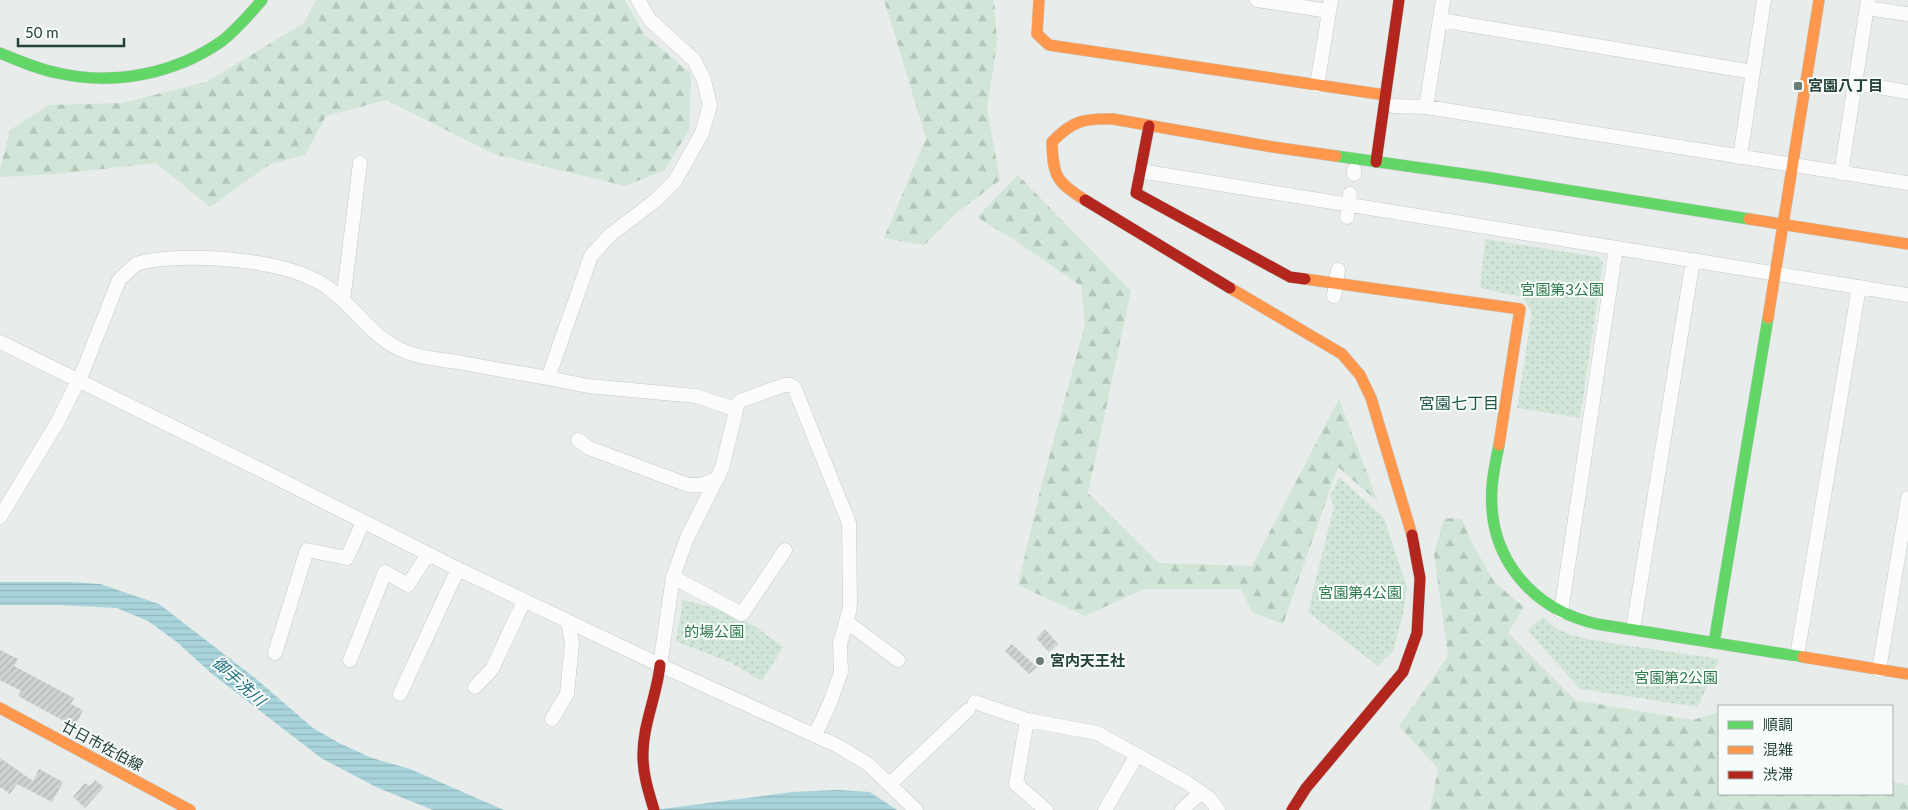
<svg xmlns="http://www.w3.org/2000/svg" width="1908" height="810" viewBox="0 0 1908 810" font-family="Lato,'Noto Sans JP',sans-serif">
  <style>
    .grass { fill: url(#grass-dots) }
    .forest { fill: url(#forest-firs) }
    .garden { fill: url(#garden-furrows) }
    .water { fill: url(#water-rules) }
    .building { fill: url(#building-hatch) }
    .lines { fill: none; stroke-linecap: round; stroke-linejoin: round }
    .street-casing { stroke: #c5cac8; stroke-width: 15 }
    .fast-casing { stroke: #c3cbc8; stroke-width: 12 }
    .slow-casing { stroke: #c3cbc8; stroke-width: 12 }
    .jam-casing { stroke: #c3cbc8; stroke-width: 12 }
    .street { stroke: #fcfcfc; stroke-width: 14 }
    .fast { stroke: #63d668; stroke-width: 11 }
    .slow { stroke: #ff974d; stroke-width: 11 }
    .jam { stroke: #b3261e; stroke-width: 11 }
    .poi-dot { fill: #697e78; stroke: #f7fbf9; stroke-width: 2 }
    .labels { text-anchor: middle; stroke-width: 4; stroke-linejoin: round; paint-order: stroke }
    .poi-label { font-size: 15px; font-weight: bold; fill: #24423a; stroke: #f7fbf9; text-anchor: start }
    .park-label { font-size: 15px; fill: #2d7a4b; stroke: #f7fbf9 }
    .street-label { font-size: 15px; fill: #24423a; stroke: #f7fbf9 }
    .neighbourhood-label { font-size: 16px; fill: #1f5548; stroke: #f7fbf9 }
    .water-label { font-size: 16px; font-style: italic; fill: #1c6f80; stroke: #f7fbf9 }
  </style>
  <defs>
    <pattern id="grass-dots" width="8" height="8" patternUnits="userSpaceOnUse" patternTransform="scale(1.25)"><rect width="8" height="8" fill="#d1e6d8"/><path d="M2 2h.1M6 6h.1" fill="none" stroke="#b3c6ba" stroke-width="1.8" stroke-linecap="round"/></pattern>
    <pattern id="forest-firs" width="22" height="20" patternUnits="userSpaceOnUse" patternTransform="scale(1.25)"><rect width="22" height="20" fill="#d1e6d8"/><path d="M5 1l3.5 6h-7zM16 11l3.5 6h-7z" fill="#b3c6ba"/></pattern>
    <pattern id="garden-furrows" width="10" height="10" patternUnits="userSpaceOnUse" patternTransform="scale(1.25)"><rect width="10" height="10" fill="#d1e6d8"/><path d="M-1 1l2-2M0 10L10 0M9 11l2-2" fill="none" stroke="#b3c6ba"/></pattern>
    <pattern id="water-rules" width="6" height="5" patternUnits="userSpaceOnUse" patternTransform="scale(1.25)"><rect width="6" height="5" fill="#a9d4db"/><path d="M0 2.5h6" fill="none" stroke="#91b7bd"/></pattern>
    <pattern id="building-hatch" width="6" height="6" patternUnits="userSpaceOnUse" patternTransform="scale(1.25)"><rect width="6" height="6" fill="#cfd4d2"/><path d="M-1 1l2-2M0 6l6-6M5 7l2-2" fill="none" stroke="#b2b7b5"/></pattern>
  </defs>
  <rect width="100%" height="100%" fill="#e8edeb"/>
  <path class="grass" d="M1485 239 1598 257 1603 263 1580 418 1517 408 1532 312 1522 297 1480 288Z
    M1339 477 1384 518 1407 587 1403 614 1393 651 1378 666 1308 612 1334 506 1330 496Z
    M683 600 722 610 756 627 783 647 762 681 732 663 676 641Z
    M1543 617 1555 628 1571 635 1592 640 1719 659 1698 707 1580 689 1527 630Z"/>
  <path class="forest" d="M316 0H625L644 34 691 74 689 130 665 170 625 186 494 154 386 100 326 116 305 155 270 164 210 207 156 163 58 174 0 177V169L10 130 49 105 122 103 206 82 304 23Z
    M884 0H994L997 43 987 109 1000 180 955 214 924 245 884 238 926 138Z
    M1018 175 1131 291 1088 493 1159 563 1252 566 1339 399 1378 502 1338 467 1283 624 1252 612 1241 589H1144L1085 616 1018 585 1041 487 1085 324 1081 286 1013 239 977 217Z
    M1444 518 1462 519 1472 543 1495 583 1524 607 1508 633 1575 700 1693 720 1719 712V794H1892V782L1908 785V810H1430L1438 769 1399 726 1448 656 1434 554Z"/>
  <path class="garden" d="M683 642C700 647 755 662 760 679L732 663 681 643Z"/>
  <path class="water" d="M0 582H70L100 584 159 604 255 678 313 728 339 743 372 758 410 769 504 810H433L378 788 321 758 211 673 177 642 148 621 117 608 58 605H0Z
    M838 790 870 792 897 810H654L792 792Z"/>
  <path class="building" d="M1045 629 1058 644 1049 652 1036 638Z
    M1012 644 1037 667 1029 674 1005 651Z
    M0 650 18 659 14 666 74 698 71 704 83 710 75 727 18 696 21 691 0 680Z
    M0 758 33 781 39 769 63 782 52 802 17 784 10 794 0 787Z
    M95 780 104 787 85 808 73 797 85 783 90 786Z"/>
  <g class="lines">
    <g class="street-casing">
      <path id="street" d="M638 0 650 20 694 60 704 80 710 105 702 133 675 181 656 200 610 235 591 256 548 378 588 386 696 396 735 409 736 411 722 468 687 538 673 577 660 665
        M1257 0 1329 11
        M1867 8 1908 14
        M1440 20 1753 72
        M1855 83 1908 92
        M1317 85 1331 0
        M1393 106 1426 107 1908 183
        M1426 107 1443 0
        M1740 157 1764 0
        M1140 171 1908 295
        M1841 173 1868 0
        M1354 174V170
        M1347 217 1350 194
        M1334 296 1338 270
        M343 301 360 163
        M0 342 267 473 458 569 660 665 838 746 868 764 916 810
        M735 409 740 401 784 385H790L794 387 849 523 850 603 849 612 840 644 841 672 830 703 815 735
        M578 440 589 448 688 485H702L718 478
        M0 517 57 423 83 371 119 280 136 264 147 261C197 254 290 258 331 290 354 307 370 334 396 347 415 358 438 359 458 362 488 368 518 373 548 378
        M673 577 742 614 785 550
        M1561 612 1616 248
        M847 622 898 660
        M1633 629 1693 260
        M275 653 307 550 347 558 363 522
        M1797 656 1859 287
        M350 660 385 572 408 585 428 554
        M1879 670 1908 498
        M475 687 492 669 524 601
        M400 694 458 569
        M975 702 1027 720 1097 733 1186 782 1209 798 1218 810
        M552 719 567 694 572 643 568 622
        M1027 720 1016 784 1046 810
        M890 784 968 710
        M1105 810 1137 755
        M1182 810 1201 792"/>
    </g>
    <g class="fast-casing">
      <path id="fast" d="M0 53C19 61 38 69 58 73 113 86 175 74 222 41 237 29 250 14 262 0
        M1336 156 1485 177 1749 219
        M1499 445C1496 459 1493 473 1492 487 1487 557 1531 609 1597 624L1803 657
        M1714 643 1768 318"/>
    </g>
    <g class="slow-casing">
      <path id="slow" d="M1039 0 1037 34 1049 45 1385 95
        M1085 200C1056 182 1053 176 1052 142 1072 121 1084 118 1113 119L1273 147 1336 156
        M1749 219 1908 244
        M1305 279 1520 309 1499 445
        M1230 288 1342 354 1360 375 1371 398 1412 535
        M1768 318 1819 0
        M1803 657 1908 674
        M0 708 190 810"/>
    </g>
    <g class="jam-casing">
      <path id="jam" d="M1149 126 1136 193 1290 277 1305 279
        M1376 162 1399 0
        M1085 200 1230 288
        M654 810C649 793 643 775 643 757 642 726 657 696 660 665
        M1292 810 1306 788 1403 672 1417 633 1420 578 1412 535"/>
    </g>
    <use href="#street" class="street"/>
    <use href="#fast" class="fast"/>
    <use href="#slow" class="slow"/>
    <use href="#jam" class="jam"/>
  </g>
  <g class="poi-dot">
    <rect x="1793" y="81" width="10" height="10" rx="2.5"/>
    <circle cx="1040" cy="661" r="5"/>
  </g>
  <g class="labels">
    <g class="poi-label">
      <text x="1808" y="91">宮園八丁目</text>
      <text x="1050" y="666">宮内天王社</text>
    </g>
    <g class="park-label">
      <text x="1562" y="295">宮園第3公園</text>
      <text x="1360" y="598">宮園第4公園</text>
      <text x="714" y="637">的場公園</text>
      <text x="1676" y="683">宮園第2公園</text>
    </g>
    <g class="street-label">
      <text transform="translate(102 746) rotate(28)" y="5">廿日市佐伯線</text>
    </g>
    <g class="neighbourhood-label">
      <text x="1459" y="409">宮園七丁目</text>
    </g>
    <g class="water-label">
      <text transform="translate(239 681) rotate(42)" y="6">御手洗川</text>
    </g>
  </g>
  <rect x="1718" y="705" width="175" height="90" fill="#f7fbf9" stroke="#a3b1ad"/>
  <rect x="1728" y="721" width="25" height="8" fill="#63d668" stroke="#a3b1ad"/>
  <text x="1763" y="730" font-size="15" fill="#24423a">順調</text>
  <rect x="1728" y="746" width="25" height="8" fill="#ff974d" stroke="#a3b1ad"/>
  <text x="1763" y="755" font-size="15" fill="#24423a">混雑</text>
  <rect x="1728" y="771" width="25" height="8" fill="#b3261e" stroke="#a3b1ad"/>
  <text x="1763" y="780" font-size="15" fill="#24423a">渋滞</text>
  <path d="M18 38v8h106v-8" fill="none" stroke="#24423a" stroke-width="2.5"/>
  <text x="25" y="38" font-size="15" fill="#24423a" stroke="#f7fbf9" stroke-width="4" paint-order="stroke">50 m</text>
</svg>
